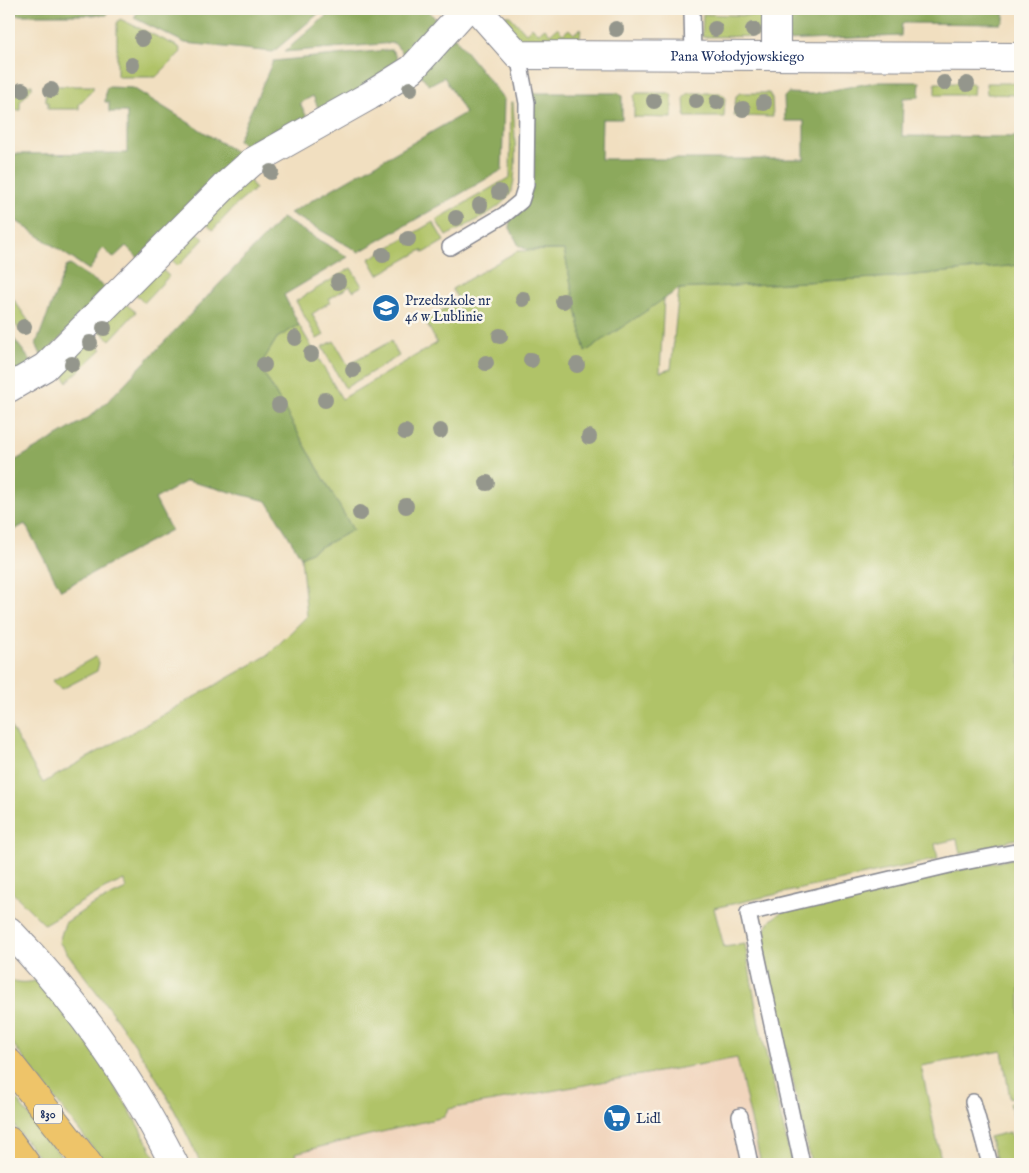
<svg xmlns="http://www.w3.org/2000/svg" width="1029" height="1173" viewBox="0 0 1029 1173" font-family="'IM FELL English',serif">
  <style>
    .built { fill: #f1d5bd }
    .green { fill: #b0c367; stroke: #667962 }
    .forest { fill: #8ca95c; stroke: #546c5d }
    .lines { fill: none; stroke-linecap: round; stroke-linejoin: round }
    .lane-casing { stroke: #86878f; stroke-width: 18 }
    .street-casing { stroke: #86878f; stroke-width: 30 }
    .primary-casing { stroke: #86878f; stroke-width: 30 }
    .lane { stroke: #fff; stroke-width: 15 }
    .street { stroke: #fff; stroke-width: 28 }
    .primary { stroke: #eec469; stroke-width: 28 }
    .tree { fill: #94968c }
    .labels { text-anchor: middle; stroke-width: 5; stroke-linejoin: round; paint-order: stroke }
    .shield { fill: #fbf7ec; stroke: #5e6b89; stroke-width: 1 }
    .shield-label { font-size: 12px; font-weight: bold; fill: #1b2f5e }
    .street-label { font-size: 14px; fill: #1b2f5e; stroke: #fbf7ec }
    .poi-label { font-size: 14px; fill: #1b2f5e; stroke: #fbf7ec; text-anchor: start }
  </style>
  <rect width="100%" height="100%" fill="#fbf7ec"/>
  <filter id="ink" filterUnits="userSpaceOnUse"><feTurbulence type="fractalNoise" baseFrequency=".02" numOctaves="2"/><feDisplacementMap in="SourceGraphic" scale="10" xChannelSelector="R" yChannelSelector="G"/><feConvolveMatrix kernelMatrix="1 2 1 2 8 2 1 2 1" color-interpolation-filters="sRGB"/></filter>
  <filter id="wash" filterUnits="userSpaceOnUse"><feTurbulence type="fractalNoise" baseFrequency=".0096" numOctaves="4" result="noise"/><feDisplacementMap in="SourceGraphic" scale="20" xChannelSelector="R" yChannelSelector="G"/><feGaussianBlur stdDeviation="1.12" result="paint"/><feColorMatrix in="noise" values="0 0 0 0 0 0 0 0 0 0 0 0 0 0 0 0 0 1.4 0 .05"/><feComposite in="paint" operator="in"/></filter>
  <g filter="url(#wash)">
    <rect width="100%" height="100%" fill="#f1dfc0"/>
    <path class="built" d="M737 1058 761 1164H298L295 1153 444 1117 449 1109Z"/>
    <path class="green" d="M703 14 763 16 768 36 702 37Z
      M505 16H510L526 33 532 27 538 33 545 28 550 34 557 28 563 34 569 29 574 34 581 28 580 38 576 43 521 42 499 18Z
      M120 19 179 47 181 52 156 77H118L117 75V23Z
      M935 83H972L974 85 973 95H935Z
      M986 83H1020V95L987 94Z
      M9 85H32V88L20 102V110L9 111Z
      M45 86H93V90L79 104V109H48V102H46Z
      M637 93H669L672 96V118L634 117V96Z
      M689 93H720L725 97 724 117H685L684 97Z
      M740 93H769L772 98 773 117 734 116 736 96Z
      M511 102H513C514 122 519 179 510 194 498 212 465 226 446 236L436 220 510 177Z
      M246 174 255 189 235 206 213 230 201 219Z
      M433 222 444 241 424 253 422 250 378 275 369 259Z
      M193 228 204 239 178 266 166 255Z
      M564 250 585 352 664 298 660 372 671 369 679 289 894 277 1020 265V838L960 854 957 839 935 844 938 859 714 908 724 947 745 944 759 1024 792 1164H761L737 1058 449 1109 444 1117 295 1153 298 1164H201C186 1132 170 1100 151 1069 123 1025 90 984 59 942L65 923 90 906 126 889 124 880 106 888 44 924 9 889V724L43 783 268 655 307 616 301 557 353 530 260 366 277 338 299 325 342 399 437 343 425 320 459 301 452 289 517 251Z
      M158 266 169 276 144 303 134 293Z
      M351 268 362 286 353 291 350 286 329 299 330 302 312 314 324 335 317 339 296 301Z
      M9 293 32 326 30 334H22L9 315Z
      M123 302 136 312 110 340 98 329Z
      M90 339 102 349 67 382 59 368Z
      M334 341 348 365 391 341 399 356 345 388 322 347Z
      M95 657 98 660 99 663 97 671 62 689 53 682 52 681Z
      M1020 857V1095L1010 1098 1002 1051 921 1066 942 1164H811L761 935 772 919 787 908Z
      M9 978C16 984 29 983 38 980L91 1048 129 1109 159 1164H105L9 1039Z
      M9 1090 67 1164H44L9 1119Z
      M1020 1099V1141L1010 1103Z
      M1010 1132 1019 1161 1007 1164H998L989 1137Z"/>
    <path class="forest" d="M9 9H107V15H9Z
      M139 9H324L273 52 185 43 134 18Z
      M329 9H427L440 24 408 59 394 43 284 52 326 16Z
      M784 9H1004V21L1001 24 902 23 901 36 784 41Z
      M452 34 504 99 502 170 359 252 290 213 465 113 444 77 429 85 420 74Z
      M388 50H392L401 65 320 112 313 96 300 103 309 121 255 152 238 140 273 61Z
      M875 82H920L919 97 903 98 902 136 1020 137V265L894 277 679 289 585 352 564 250H528L519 246 509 226 510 221 522 209 531 93H618L622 96V119H602L601 159H804V121H785L784 97 788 93 812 94Z
      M108 87 133 88 236 152 239 157 138 258 126 246 113 258 103 248 96 258 97 259 89 270 9 216V154L127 153V112H109V102H105L106 89Z
      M282 218 348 257 284 295 299 325 277 338 260 366 353 530 301 557 267 501 187 481 155 499 171 530 61 590 25 524 9 533V464L88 418 107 402Z
      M70 265 108 289 42 357 36 344 66 267Z
      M9 332 33 364 9 379Z"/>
  </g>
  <g filter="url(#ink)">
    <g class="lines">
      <g class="lane-casing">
        <path id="lane" d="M692 11 693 56
          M450 247 504 215 521 201 526 185 527 103 518 55
          M973 1102 990 1164
          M740 1116 750 1164
          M802 1164 748 913 954 864 1020 851"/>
      </g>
      <g class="street-casing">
        <g id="street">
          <path id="s1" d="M477 9 518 55 1020 57"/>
          <path d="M776 56V9"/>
          <path d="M9 388 45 367 224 187 252 162 369 96 412 69 466 9"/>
          <path d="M9 931C76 1000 131 1078 174 1164"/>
        </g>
      </g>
      <g class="primary-casing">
        <path id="primary" d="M9 1063 88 1164
          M9 1141 26 1164"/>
      </g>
      <use href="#lane" class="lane"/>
      <use href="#street" class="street"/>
      <use href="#primary" class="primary"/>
    </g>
    <g class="tree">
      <circle cx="616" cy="29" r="8"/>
      <circle cx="715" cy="29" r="8"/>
      <circle cx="753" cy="30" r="8"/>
      <circle cx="142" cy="39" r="8"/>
      <circle cx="132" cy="65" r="8"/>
      <circle cx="944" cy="83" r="8"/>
      <circle cx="967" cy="84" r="8"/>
      <circle cx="410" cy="89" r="8"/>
      <circle cx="22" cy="90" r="8"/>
      <circle cx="51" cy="90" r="8"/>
      <circle cx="654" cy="101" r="8"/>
      <circle cx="696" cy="101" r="8"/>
      <circle cx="717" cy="102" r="8"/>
      <circle cx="764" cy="103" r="8"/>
      <circle cx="743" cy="109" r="8"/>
      <circle cx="271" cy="172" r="8"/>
      <circle cx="499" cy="192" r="8"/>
      <circle cx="480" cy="205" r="8"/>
      <circle cx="456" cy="218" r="8"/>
      <circle cx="408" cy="239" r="8"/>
      <circle cx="383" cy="255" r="8"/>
      <circle cx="338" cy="282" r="8"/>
      <circle cx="523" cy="299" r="8"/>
      <circle cx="563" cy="301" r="8"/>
      <circle cx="24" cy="327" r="8"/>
      <circle cx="104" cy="328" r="8"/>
      <circle cx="500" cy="336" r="8"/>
      <circle cx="295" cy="338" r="8"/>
      <circle cx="90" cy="343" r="8"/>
      <circle cx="311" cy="354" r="8"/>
      <circle cx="531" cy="360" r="8"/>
      <circle cx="486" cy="363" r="8"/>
      <circle cx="72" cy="364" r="8"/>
      <circle cx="264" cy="365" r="8"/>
      <circle cx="577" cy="365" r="8"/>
      <circle cx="353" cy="370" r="8"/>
      <circle cx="325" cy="400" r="8"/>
      <circle cx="279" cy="405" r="8"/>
      <circle cx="440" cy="431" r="8"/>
      <circle cx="405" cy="432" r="8"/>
      <circle cx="589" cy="437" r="8"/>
      <circle cx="487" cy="483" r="8"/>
      <circle cx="406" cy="506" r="8"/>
      <circle cx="360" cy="513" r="8"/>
    </g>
  </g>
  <defs>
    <g id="school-disc" transform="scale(1.4375)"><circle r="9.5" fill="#1f6fb2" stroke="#fbf7ec"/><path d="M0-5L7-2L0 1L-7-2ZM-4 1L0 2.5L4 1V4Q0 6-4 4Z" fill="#fff"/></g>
    <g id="supermarket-disc" transform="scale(1.4375)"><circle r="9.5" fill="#1f6fb2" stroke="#fbf7ec"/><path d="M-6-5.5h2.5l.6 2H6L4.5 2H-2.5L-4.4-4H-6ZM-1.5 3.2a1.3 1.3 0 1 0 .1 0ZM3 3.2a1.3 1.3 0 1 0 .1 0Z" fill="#fff"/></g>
  </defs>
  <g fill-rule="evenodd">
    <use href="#school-disc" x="386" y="308"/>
    <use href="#supermarket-disc" x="617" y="1118"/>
  </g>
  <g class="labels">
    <rect class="shield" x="34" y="1104.5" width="28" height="19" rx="4"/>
    <g class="shield-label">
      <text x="48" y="1118">830</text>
    </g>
    <g class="street-label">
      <text dy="5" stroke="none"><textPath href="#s1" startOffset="281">Pana Wołodyjowskiego</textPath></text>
    </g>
    <g class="poi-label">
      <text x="405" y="305">Przedszkole nr<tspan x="405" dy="16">46 w Lublinie</tspan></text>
      <text x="636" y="1123">Lidl</text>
    </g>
  </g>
  <rect width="1029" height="1173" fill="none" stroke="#fbf7ec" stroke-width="30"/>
</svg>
